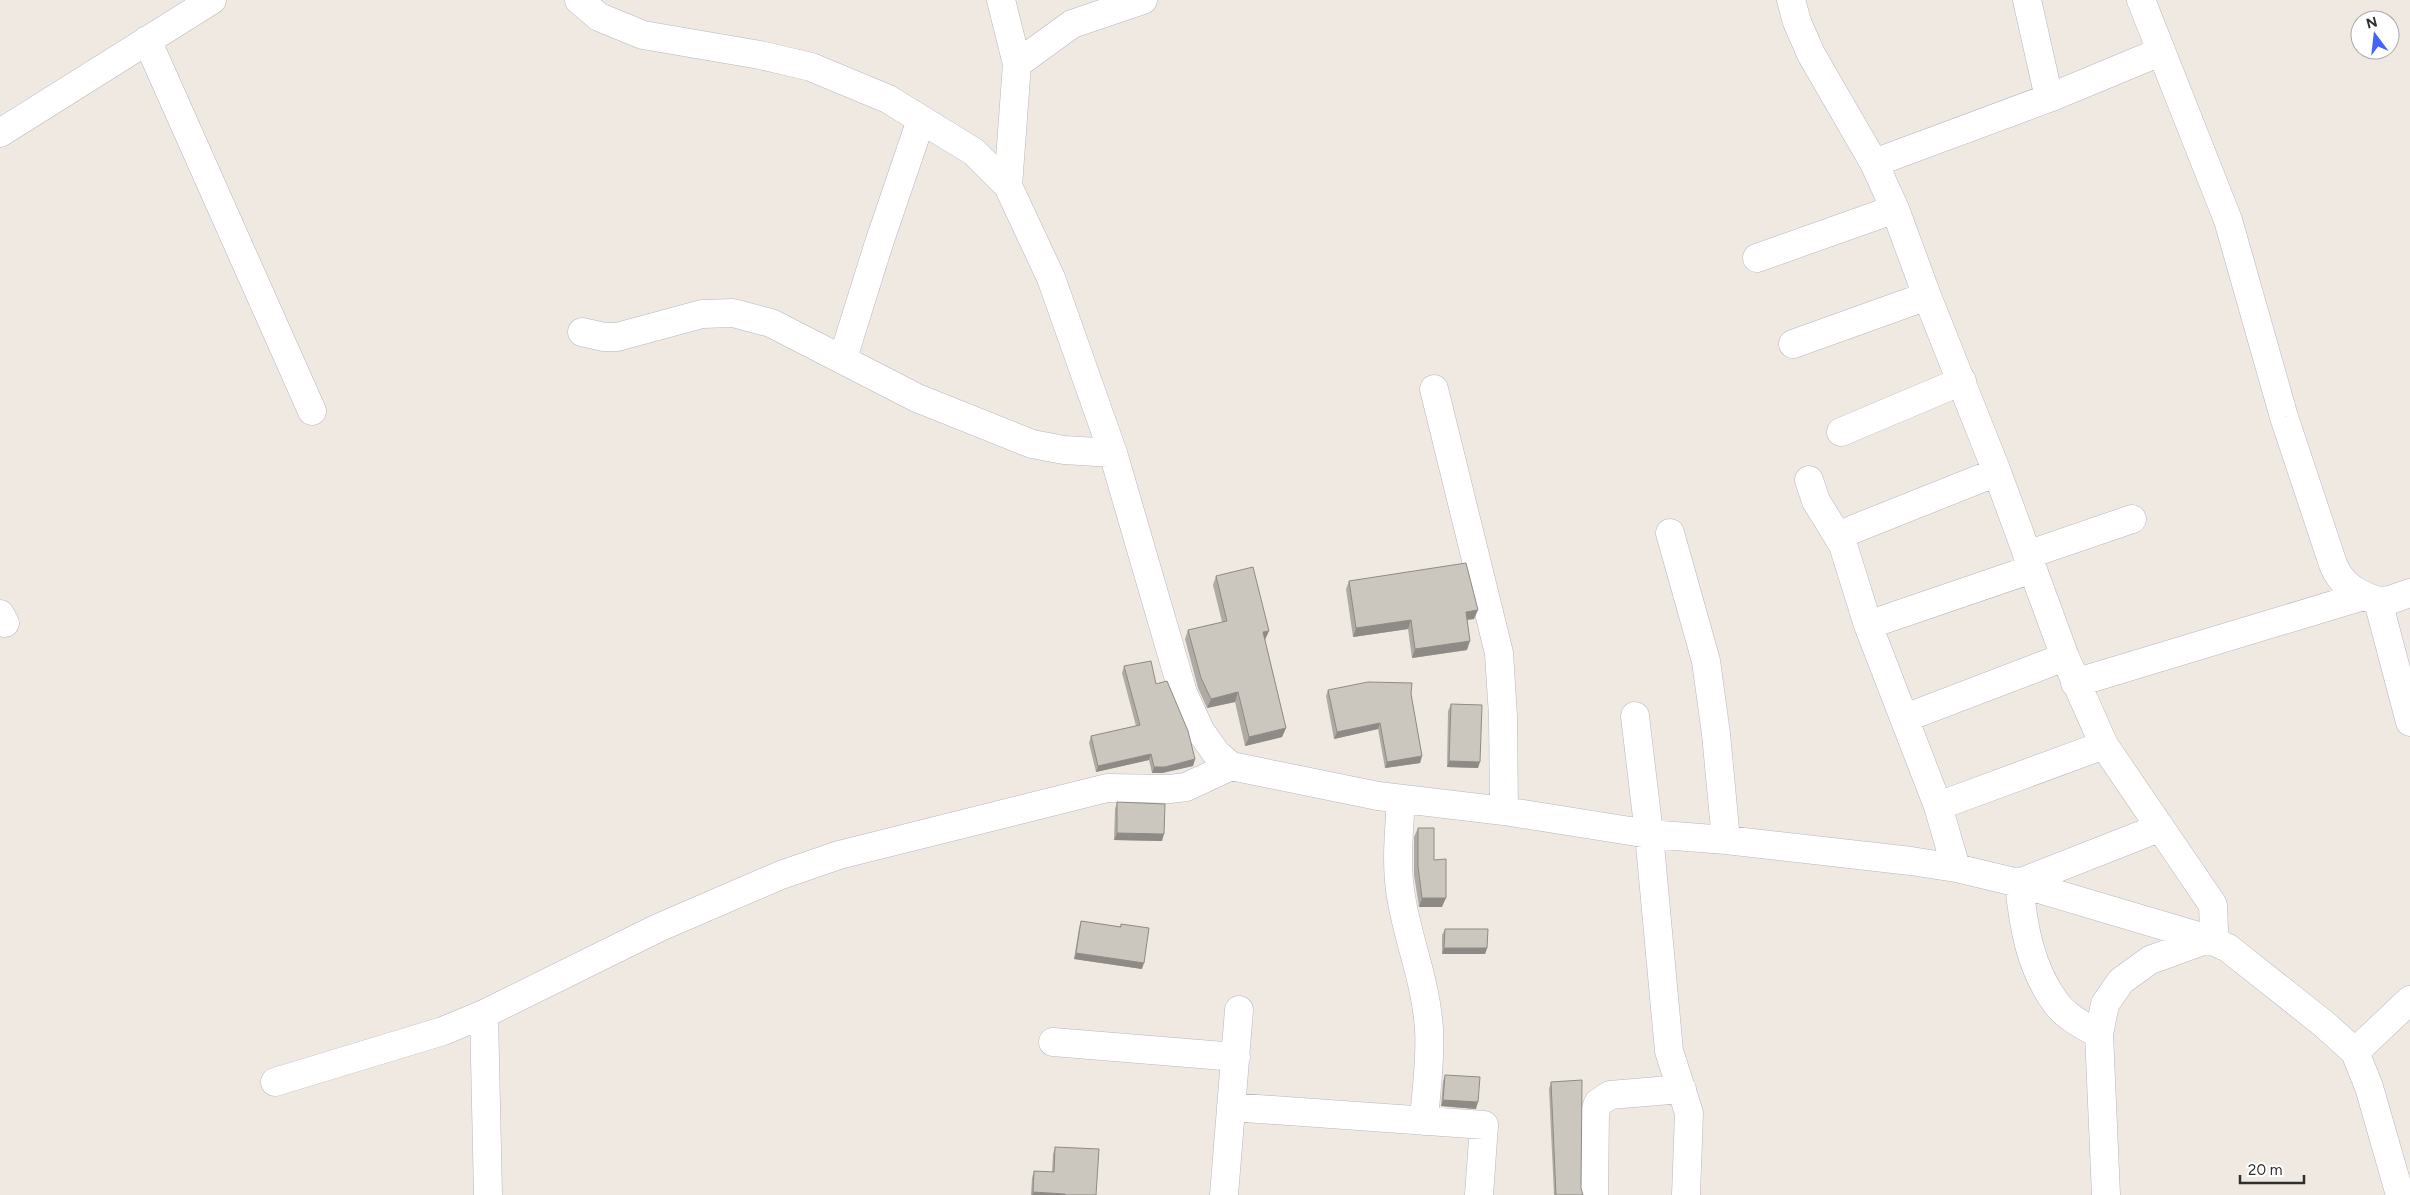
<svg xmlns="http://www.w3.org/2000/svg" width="2410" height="1195" viewBox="0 0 2410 1195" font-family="Figtree,sans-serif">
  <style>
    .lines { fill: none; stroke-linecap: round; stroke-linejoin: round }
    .minor-casing { stroke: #b4b7c1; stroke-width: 29 }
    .minor { stroke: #fff; stroke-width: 28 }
    .wall { fill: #afaba4 }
    .shaded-wall { fill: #8e8b86 }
    .building { fill: #cbc7bf; stroke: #8e8b86 }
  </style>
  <rect width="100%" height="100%" fill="#efe9e1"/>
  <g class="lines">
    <g class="minor-casing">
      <path id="minor" d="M579 0 599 17 643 35 760 55 811 67 888 99 974 152 1008 186 1051 278 1113 453 1183 693 1201 732 1216 753 1231 766 1378 796 1504 811 1649 834 1726 840 1911 861 1956 868 2019 883 2208 939 2228 948 2324 1024 2355 1052 2369 1087 2400 1195
        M1001 0 1017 64 1008 186
        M1791 0 1797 22 1811 54 1874 163 1895 209 1927 296 1997 472 2065 657 2104 745 2213 905 2214 931 2208 939 2150 960 2121 981 2105 1004 2099 1034 2106 1195
        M2027 0 2049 98
        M2141 0 2228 220 2284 417 2333 564C2341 585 2357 594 2378 601
        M147 40 312 411
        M1017 64 1072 24 1143 0
        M0 133 212 0
        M1874 163 2049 98 2160 52
        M1757 258 1895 209
        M582 332 604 337H617L702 314 733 313 771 323 917 398 1032 444 1064 450 1113 453
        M1793 344 1927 296
        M843 358 879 243 921 120
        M1434 389 1499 653 1503 716 1504 811
        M1841 432 1962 381
        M1809 480 1816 501 1843 545 1868 625 1938 806 1956 868
        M1670 533 1706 661 1716 734 1726 840
        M1838 537 1854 529 1997 472
        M2027 555 2132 519
        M2410 593 2390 600 2378 601 2410 722
        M0 614 5 623
        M1868 625 2032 569
        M2075 683 2363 596
        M1635 716 1649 834 1669 1051 1689 1113 1686 1195
        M1905 718 2065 657
        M1401 799C1399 833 1395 868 1402 902 1410 946 1426 983 1429 1029 1431 1059 1426 1091 1424 1121
        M1938 806 2104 745
        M484 1014 488 1195
        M2099 1034C2084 1026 2066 1017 2056 1003 2030 968 2023 925 2019 883L2159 828
        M1053 1042 1236 1057
        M2355 1052 2410 1000
        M275 1082 443 1031 484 1014 658 928 781 875 839 855 1107 788 1170 789 1186 787 1231 766
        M1231 1107 1484 1125 1479 1195
        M1224 1195 1239 1010
        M1594 1195 1595 1112 1598 1103 1610 1095 1682 1089"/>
    </g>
    <use href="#minor" class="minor"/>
  </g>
  <path class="wall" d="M1216 576 1265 640 1286 728 1282 737 1245 746 1235 702 1207 708 1198 688 1185 639 1188 630 1222 622 1213 585Z
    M1349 581 1474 619 1467 620V650L1412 658 1408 629 1353 637 1346 589Z
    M1124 666 1156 684 1195 759 1193 766 1162 773H1152L1149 760 1096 772 1089 743 1091 736 1136 726 1122 673Z
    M1328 690 1411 694 1422 756 1420 763 1385 768 1378 729 1334 739 1326 696Z
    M1451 704 1478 768 1447 767 1448 711Z
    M1117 802 1162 841 1114 840 1115 809Z
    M1418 828 1434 860 1442 907H1419L1414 875V837Z
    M1081 921 1120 927 1121 924 1142 969 1074 959 1079 928Z
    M1445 929 1487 948 1485 954H1442V935Z
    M1445 1075 1476 1109 1441 1106 1443 1081Z
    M1551 1082 1583 1195H1554L1549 1089Z
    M1055 1147 1096 1195H1031L1032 1178 1034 1171 1052 1172 1053 1154Z"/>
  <path class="shaded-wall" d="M1478 610 1474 619 1463 620 1466 612Z
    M1411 620 1408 629 1353 637 1356 628Z
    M1269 631 1265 640 1260 642 1263 632Z
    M1470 641 1467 650 1412 658 1415 649Z
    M1238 692 1235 702 1207 708 1211 699Z
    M1380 723 1378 729 1334 739 1337 732Z
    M1286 728 1282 737 1245 746 1249 737Z
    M1151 754 1149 760 1096 772 1098 766Z
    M1422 756 1420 763 1385 768 1387 762Z
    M1195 759 1193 766 1162 773H1152L1154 767Z
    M1449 761 1480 762 1478 768 1447 767Z
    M1117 833 1164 834 1162 841 1114 840Z
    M1422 898H1446L1442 907H1419Z
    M1444 948H1487L1485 954H1442Z
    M1076 953 1144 963 1142 969 1074 959Z
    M1443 1100 1478 1102 1476 1109 1441 1106Z
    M1033 1192 1065 1194V1195H1032Z"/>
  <path class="building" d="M1466 563 1478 610 1466 612 1470 641 1415 649 1411 620 1356 628 1349 581Z
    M1253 567 1269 631 1263 632 1286 728 1249 737 1238 692 1211 699 1201 678 1188 630 1227 621 1216 576Z
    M1151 661 1156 684 1167 681 1188 731 1195 759 1165 767H1154L1151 754 1098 766 1091 736 1140 725 1124 666Z
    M1368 682 1412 683 1411 694 1422 756 1387 762 1380 723 1337 732 1328 690Z
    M1451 704 1482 705 1480 762 1449 761Z
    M1117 802 1165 804 1164 834 1117 833Z
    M1418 828H1434V860L1446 859V898H1422L1418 866Z
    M1081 921 1121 927V924L1149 928 1144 963 1076 953Z
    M1445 929H1488L1487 948H1444Z
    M1445 1075 1480 1077 1478 1102 1443 1100Z
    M1582 1080 1581 1188 1583 1195H1556L1551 1082Z
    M1055 1147 1099 1149 1096 1195H1065V1194L1033 1192 1034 1171 1054 1172Z"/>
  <g transform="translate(2375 35) rotate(345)"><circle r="24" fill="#ffffff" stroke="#ababab"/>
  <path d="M0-4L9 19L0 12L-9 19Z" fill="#4264fb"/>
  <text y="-8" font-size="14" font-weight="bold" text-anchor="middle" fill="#2e2e2e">N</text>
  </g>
  <path d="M2240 1175v8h64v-8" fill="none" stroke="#2e2e2e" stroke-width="2.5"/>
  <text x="2248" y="1175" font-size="15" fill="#2e2e2e" stroke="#ffffff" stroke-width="4" paint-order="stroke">20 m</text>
</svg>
